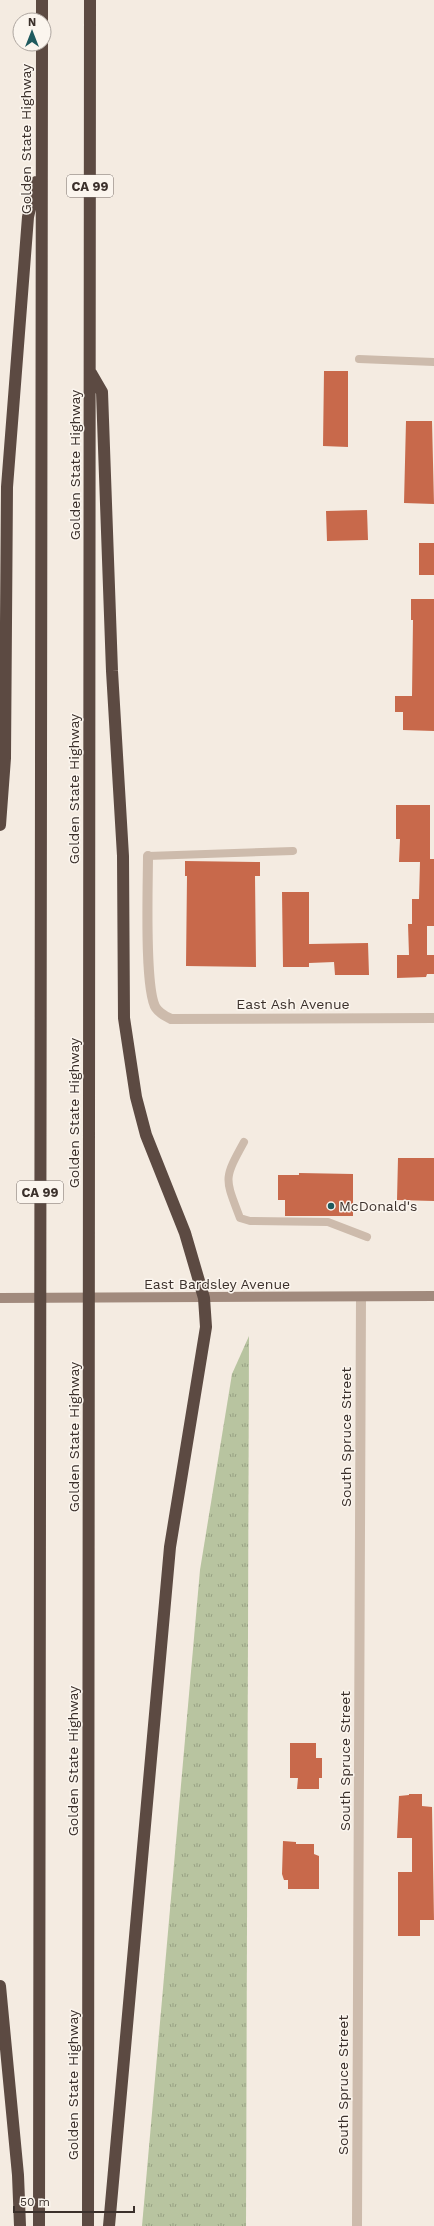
<svg xmlns="http://www.w3.org/2000/svg" width="434" height="2226" viewBox="0 0 434 2226" font-family="'Work Sans',sans-serif">
  <style>
    .grass { fill: url(#grass-tufts) }
    .building { fill: #c8694b }
    .lines { fill: none; stroke-linecap: round; stroke-linejoin: round }
    .lane { stroke: #cdbbac; stroke-width: 8 }
    .street { stroke: #cdbbac; stroke-width: 10 }
    .secondary { stroke: #a18a7d; stroke-width: 10 }
    .highway { stroke: #5c4a42; stroke-width: 12 }
    .poi-dot { fill: #1f5a5e; stroke: #fbf5ee; stroke-width: 1.5 }
    .labels { text-anchor: middle; stroke-width: 3; stroke-linejoin: round; paint-order: stroke }
    .shield { fill: #fbf5ee; stroke: #756b66; stroke-width: 1 }
    .shield-label { font-size: 13px; font-weight: bold; fill: #3b302b }
    .street-label { font-size: 14px; fill: #3b302b; stroke: #fbf5ee }
    .poi-label { font-size: 14px; fill: #3b302b; stroke: #fbf5ee; text-anchor: start }
  </style>
  <defs>
    <pattern id="grass-tufts" width="24" height="20" patternUnits="userSpaceOnUse"><rect width="24" height="20" fill="#b8c4a0"/><path d="M3 7l-1-3M5 7V3M7 7l1-3M15 17l-1-3M17 17v-4M19 17l1-3" fill="none" stroke="#97a083"/></pattern>
  </defs>
  <rect width="100%" height="100%" fill="#f4ebe1"/>
  <path class="grass" d="M249 1336 246 2226H142L200 1570 232 1374Z"/>
  <path class="building" d="M324 371H348V447L323 446Z
    M406 421H432L434 504 404 503Z
    M367 510 368 540 327 541 326 511Z
    M419 543H434V575H419Z
    M411 599H434V731L403 730V712H395V696H412L413 620H411Z
    M396 805H430V859H434V926H427V955H434V974H427L426 977 397 978V955H409L408 924H412V899H419L420 862H399L400 839H396Z
    M185 861 260 862V876H255L256 967 186 966 187 876H185Z
    M282 892H309V944L368 943 369 975H335L334 962 309 963V967H283Z
    M398 1158H434V1201L397 1200Z
    M299 1173 353 1174V1216H285V1200H278V1175H299Z
    M290 1743H316V1758H322V1778H319V1789H297L298 1778H290Z
    M409 1794H422V1806L432 1807 434 1920H420V1936H398V1872H412V1838H397L399 1796 409 1795Z
    M283 1841 296 1842V1844H314V1854L319 1856V1889H288V1880H284L282 1874Z"/>
  <g class="lines">
    <path class="lane" d="M359 359 434 362
      M148 856 293 851
      M244 1142C223 1180 225 1178 240 1218L250 1221 328 1222 367 1237"/>
    <path class="street" d="M148 856C148 884 144 990 156 1008 160 1014 165 1016 171 1019L434 1018
      M357 2226 361 1297"/>
    <path class="secondary" d="M0 1298 434 1296"/>
    <path class="highway" d="M42 20V0
      M91 373 102 392 112 671 123 856 124 1018 136 1097 146 1135 185 1233 204 1298 206 1327 170 1547 109 2226
      M0 825 5 758 7 487 28 217 36 182
      M0 1986 18 2175 20 2226
      M39 2226 42 44
      M88 2226 90 0"/>
  </g>
  <circle class="poi-dot" cx="331" cy="1206" r="4"/>
  <g class="labels">
    <g class="shield">
      <rect x="67" y="175" width="46" height="22" rx="3"/>
      <rect x="17" y="1181" width="46" height="22" rx="3"/>
    </g>
    <g class="shield-label">
      <text x="90" y="191">CA 99</text>
      <text x="40" y="1197">CA 99</text>
    </g>
    <g class="street-label">
      <text transform="translate(26 139) rotate(-90)" y="5">Golden State Highway</text>
      <text transform="translate(75 465) rotate(-90)" y="5">Golden State Highway</text>
      <text transform="translate(74 789) rotate(-90)" y="5">Golden State Highway</text>
      <text x="293" y="1009">East Ash Avenue</text>
      <text transform="translate(74 1113) rotate(-90)" y="5">Golden State Highway</text>
      <text x="217" y="1289">East Bardsley Avenue</text>
      <text transform="translate(74 1437) rotate(-90)" y="5">Golden State Highway</text>
      <text transform="translate(346 1437) rotate(-90)" y="5">South Spruce Street</text>
      <text transform="translate(73 1761) rotate(-90)" y="5">Golden State Highway</text>
      <text transform="translate(345 1761) rotate(-90)" y="5">South Spruce Street</text>
      <text transform="translate(73 2085) rotate(-90)" y="5">Golden State Highway</text>
      <text transform="translate(343 2085) rotate(-90)" y="5">South Spruce Street</text>
    </g>
    <g class="poi-label">
      <text x="339" y="1211">McDonald's</text>
    </g>
  </g>
  <g transform="translate(32 32)"><circle r="19" fill="#fbf5ee" stroke="#aea6a0"/>
  <path d="M0-3L7 15L0 10L-7 15Z" fill="#1f5a5e"/>
  <text y="-6" font-size="11" font-weight="bold" text-anchor="middle" fill="#3b302b">N</text>
  </g>
  <path d="M14 2206v6h120v-6" fill="none" stroke="#3b302b" stroke-width="2"/>
  <text x="20" y="2206" font-size="12" fill="#3b302b" stroke="#fbf5ee" stroke-width="3" paint-order="stroke">50 m</text>
</svg>
